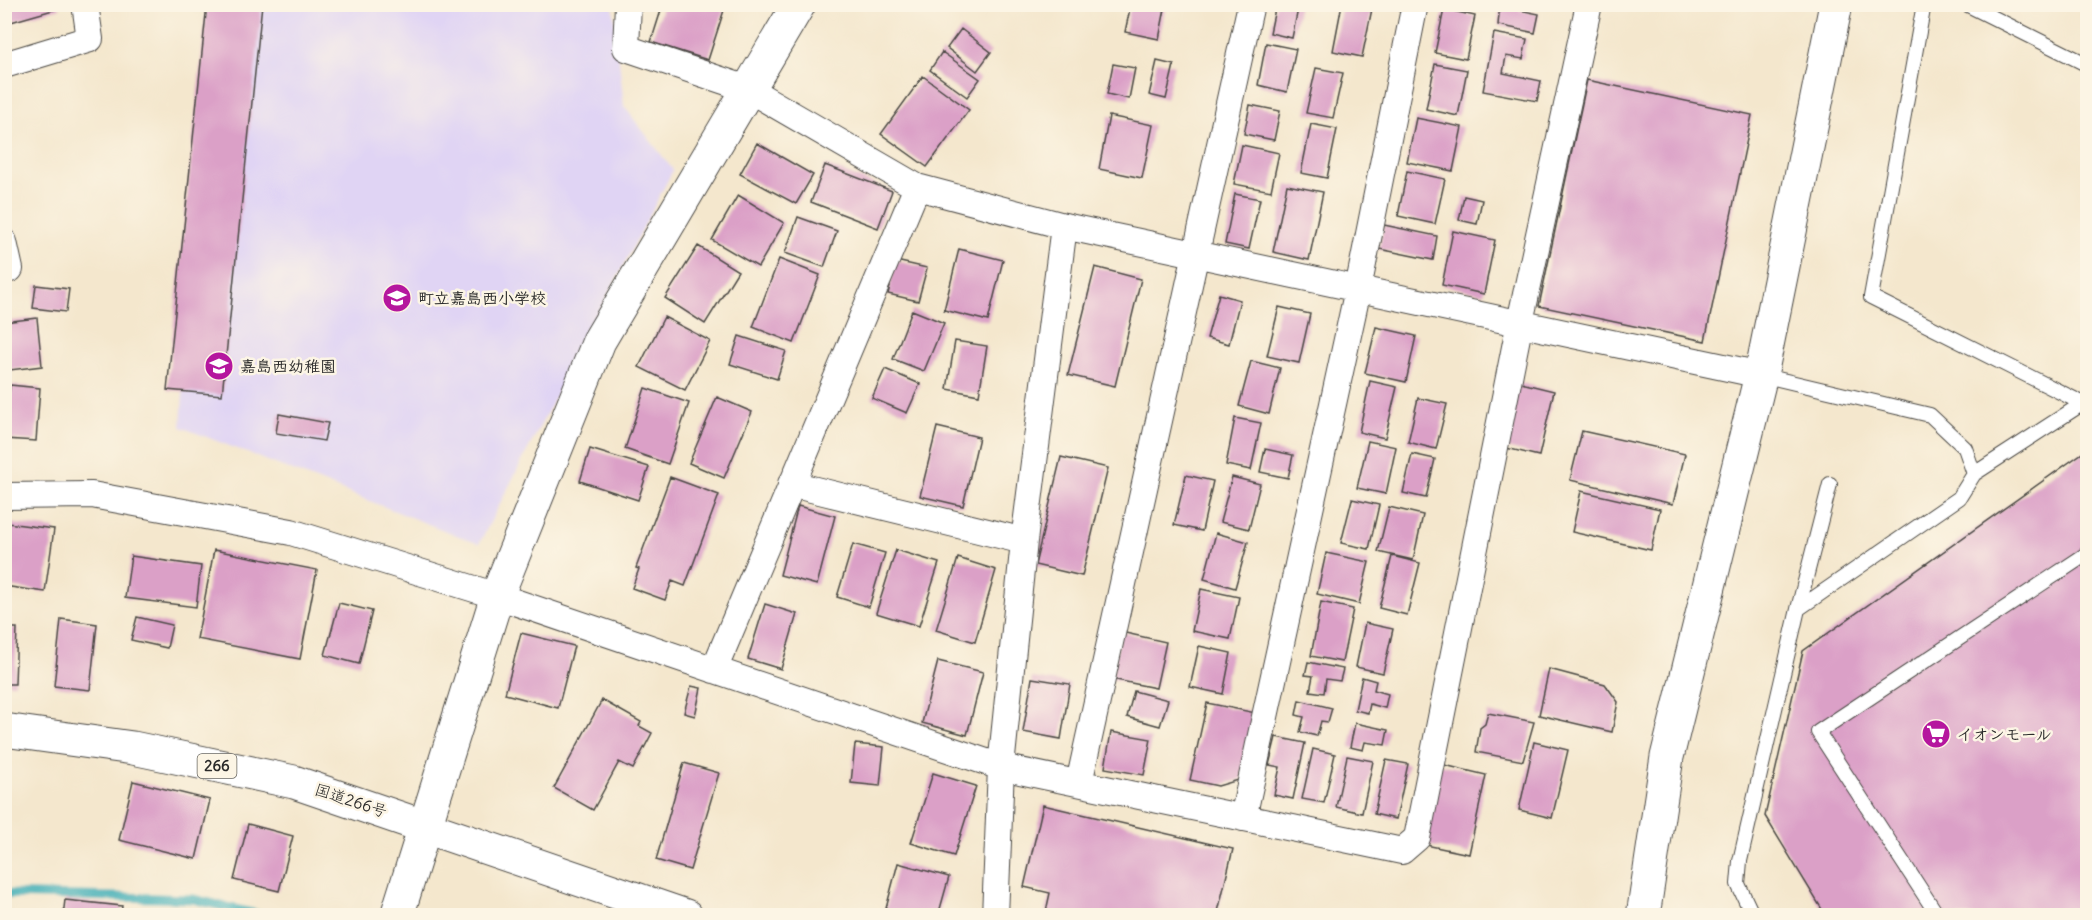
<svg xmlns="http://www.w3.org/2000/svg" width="2092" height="920" viewBox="0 0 2092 920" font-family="Delius,'Klee One',sans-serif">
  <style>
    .built { fill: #e0d4f4 }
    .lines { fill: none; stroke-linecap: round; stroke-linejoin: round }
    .stream { stroke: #3aacb5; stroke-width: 9 }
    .building { fill: #dba0c7 }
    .lane-casing { stroke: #494743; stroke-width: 16 }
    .street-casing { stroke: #494743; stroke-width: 28 }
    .secondary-casing { stroke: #494743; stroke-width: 35 }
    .highway-casing { stroke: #494743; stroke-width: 35 }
    .lane { stroke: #fff; stroke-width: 14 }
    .street { stroke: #fff; stroke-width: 26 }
    .secondary { stroke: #fff; stroke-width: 33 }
    .highway { stroke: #fff; stroke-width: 33 }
    .labels { text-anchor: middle; stroke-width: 5; stroke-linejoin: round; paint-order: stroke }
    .shield { fill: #fcf5e5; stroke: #6a6863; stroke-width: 1.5 }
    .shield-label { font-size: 15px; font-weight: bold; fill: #2b2b2b }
    .poi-label { font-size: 16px; font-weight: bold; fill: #2b2b2b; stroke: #fcf5e5; text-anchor: start }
    .street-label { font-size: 16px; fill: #2b2b2b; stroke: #fcf5e5 }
  </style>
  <rect width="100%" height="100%" fill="#fcf5e5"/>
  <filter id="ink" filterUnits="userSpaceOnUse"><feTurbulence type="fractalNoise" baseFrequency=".0167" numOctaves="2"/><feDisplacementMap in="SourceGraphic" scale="12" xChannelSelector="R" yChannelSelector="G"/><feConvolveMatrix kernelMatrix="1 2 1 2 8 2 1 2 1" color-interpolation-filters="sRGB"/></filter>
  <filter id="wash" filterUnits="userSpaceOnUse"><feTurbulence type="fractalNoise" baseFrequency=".008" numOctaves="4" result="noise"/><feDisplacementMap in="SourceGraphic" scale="24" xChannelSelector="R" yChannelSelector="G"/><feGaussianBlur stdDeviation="1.35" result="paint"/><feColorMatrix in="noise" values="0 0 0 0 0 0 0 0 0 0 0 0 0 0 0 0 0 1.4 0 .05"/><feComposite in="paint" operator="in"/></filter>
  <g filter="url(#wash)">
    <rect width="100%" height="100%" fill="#f4e7cd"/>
    <path class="built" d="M206 5H613L624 106 673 170 479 544 181 427Z"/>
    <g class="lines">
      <path class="stream" d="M4 894 193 899 264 916"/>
    </g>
    <g id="blocks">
      <path class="building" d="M4 4H59L60 8 4 24Z
        M207 4H262L222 395 167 390Z
        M663 4H726L708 60 651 42Z
        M1131 4H1166L1159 39 1125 32Z
        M1276 4H1299L1292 38 1270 33Z
        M1342 4H1373L1362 57 1333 51Z
        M1500 4H1520L1519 10 1539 14 1535 33 1498 25Z
        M1444 9 1475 16 1466 59 1435 53Z
        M961 29 991 52 977 71 947 48Z
        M1494 33 1527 39 1523 59 1506 56 1503 73 1541 81 1537 101 1483 91Z
        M1266 43 1296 49 1287 92 1258 85Z
        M942 52 980 79 967 97 930 70Z
        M1157 61 1174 65 1166 99 1149 95Z
        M1113 64 1135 68 1129 99 1107 94Z
        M1435 64 1467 70 1458 116 1426 109Z
        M1316 68 1343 73 1333 118 1306 113Z
        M923 76 969 110 927 167 881 134Z
        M1587 80 1752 115 1705 341 1539 306Z
        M1250 105 1280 111 1274 140 1244 134Z
        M1109 116 1153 125 1142 178 1099 169Z
        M1416 118 1462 127 1453 171 1407 162Z
        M1311 124 1337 129 1327 178 1301 173Z
        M757 143 813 175 796 204 740 174Z
        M1242 145 1279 153 1271 191 1234 184Z
        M825 165 892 191 878 228 811 202Z
        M1407 171 1445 179 1435 224 1398 216Z
        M1287 185 1323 192 1309 260 1273 252Z
        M1235 194 1260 199 1249 249 1225 244Z
        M738 195 784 223 758 267 712 240Z
        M1464 196 1482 200 1477 224 1459 220Z
        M798 217 837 231 824 267 785 253Z
        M1384 225 1437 236 1433 260 1379 249Z
        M1453 231 1495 240 1484 294 1442 285Z
        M698 246 738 271 705 324 665 298Z
        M959 249 1003 260 988 321 944 310Z
        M779 259 820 275 794 343 753 327Z
        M896 261 927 268 918 301 888 294Z
        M1095 267 1141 279 1115 386 1068 375Z
        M36 285 69 289 66 312 33 308Z
        M1219 294 1240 300 1229 344 1207 338Z
        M1279 307 1310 314 1299 363 1267 356Z
        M912 310 944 323 924 371 893 359Z
        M664 317 710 341 685 390 639 367Z
        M37 318 42 366 10 370 4 322Z
        M1376 327 1416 336 1406 382 1365 373Z
        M739 336 786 351 777 379 730 364Z
        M955 341 987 346 979 395 947 389Z
        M1251 361 1280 368 1269 414 1239 406Z
        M885 369 920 384 907 413 872 398Z
        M1370 381 1397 387 1385 438 1359 432Z
        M1517 382 1554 391 1539 456 1502 447Z
        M10 385 40 388 36 441 5 439Z
        M645 388 689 403 668 464 625 449Z
        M717 397 752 412 724 478 689 463Z
        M1418 398 1447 404 1436 449 1408 442Z
        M279 414 328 423 324 441 276 433Z
        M1235 418 1261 423 1251 470 1226 465Z
        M937 427 979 437 963 506 920 496Z
        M1582 431 1685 454 1673 504 1570 480Z
        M1368 441 1396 447 1386 494 1357 488Z
        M590 449 649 467 638 500 580 481Z
        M1265 449 1293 455 1288 478 1260 472Z
        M2088 449V916H1826L1765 816 1803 651Z
        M1412 454 1435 459 1426 498 1403 493Z
        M1061 457 1108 468 1082 576 1035 565Z
        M1186 475 1213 481 1202 531 1174 525Z
        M670 477 719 495 685 586 672 581 665 600 632 588 639 569 636 568Z
        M1232 477 1260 484 1249 529 1220 522Z
        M1581 491 1660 509 1651 550 1572 532Z
        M1352 499 1379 505 1369 549 1341 543Z
        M798 506 835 516 817 585 780 575Z
        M1389 507 1423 515 1413 560 1378 552Z
        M7 523 54 529 45 592 4 586Z
        M1216 533 1248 542 1235 588 1204 579Z
        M853 544 885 553 869 607 837 597Z
        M214 550 317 570 300 659 197 639Z
        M896 550 939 563 919 626 876 613Z
        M1326 553 1369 562 1359 604 1317 594Z
        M131 556 201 566 196 607 125 598Z
        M1392 556 1420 563 1407 615 1379 608Z
        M958 558 996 570 975 642 936 630Z
        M1201 589 1239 597 1230 639 1192 631Z
        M1321 602 1353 609 1342 662 1311 656Z
        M339 603 372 611 359 664 325 655Z
        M765 604 797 614 781 669 748 659Z
        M137 617 172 625 167 648 131 640Z
        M61 619 97 624 90 690 54 686Z
        M1365 623 1393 629 1383 673 1356 667Z
        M4 628H17L15 684H4Z
        M1121 632 1166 642 1156 688 1111 679Z
        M521 633 574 646 558 708 505 694Z
        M1199 646 1231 653 1223 694 1190 687Z
        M938 661 983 672 967 735 922 723Z
        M1308 662 1343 669 1340 681 1326 679 1324 693 1310 691 1313 676 1305 675Z
        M1549 669 1605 684 1618 702 1612 732 1539 715Z
        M1362 677 1376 681 1374 690 1388 694 1385 708 1370 704 1368 713 1355 710Z
        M1032 678 1070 684 1061 739 1023 732Z
        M691 686 701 688 695 716 684 713Z
        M1134 691 1168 700 1160 726 1127 717Z
        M602 700 641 722 639 726 652 733 633 769 619 762 593 810 554 788Z
        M1299 700 1332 708 1328 722 1321 721 1317 736 1300 732 1304 717 1296 715Z
        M1207 703 1256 713 1242 779 1218 786 1190 780Z
        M1488 713 1534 722 1523 761 1476 752 1480 728 1485 724Z
        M1355 723 1388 730 1385 745 1365 742 1363 750 1350 747Z
        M1111 732 1151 739 1144 775 1105 768Z
        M1276 737 1305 743 1293 799 1274 795 1280 767 1269 765Z
        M1534 742 1568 750 1552 818 1519 810Z
        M855 744 884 747 880 786 851 783Z
        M1313 749 1335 754 1324 803 1302 799Z
        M1347 756 1373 761 1362 813 1336 807Z
        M1386 760 1408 764 1396 819 1374 814Z
        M684 763 719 773 690 870 656 860Z
        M1440 764 1486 775 1469 854 1421 844Z
        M933 773 976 786 954 856 911 843Z
        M133 781 210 800 196 859 119 840Z
        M1043 805 1233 849 1217 916H1045L1050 893 1024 887Z
        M248 824 293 836 279 891 234 880Z
        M898 863 949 877 938 916H884Z
        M65 900 122 906 121 916H63Z"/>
    </g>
  </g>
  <g filter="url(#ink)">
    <use href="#blocks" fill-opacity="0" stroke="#494743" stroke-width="1.5"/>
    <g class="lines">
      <g class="lane-casing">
        <path id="lane" d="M1924 4 1871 297 2082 403
          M1966 4 2088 65
          M1974 474 2088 400
          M1798 609 1830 484
          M1753 916 1738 884 1740 861 1798 609 1959 498 1974 474 1965 448 1930 415 1761 375
          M1938 916 1818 732 2088 553"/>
      </g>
      <g class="street-casing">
        <path id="street" d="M628 4 626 48 748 89 917 187 1064 226 1761 375
          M4 65 90 39 85 4
          M4 242 10 269 4 270
          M791 484 1024 541
          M4 496 92 495 291 532 497 596 1001 767 1402 851 1417 838 1520 322 1589 4
          M714 670 917 187
          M1079 783 1251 4
          M1243 818 1358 289 1415 4
          M995 916 1001 767 1024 541 1064 226"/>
      </g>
      <g class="secondary-casing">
        <path id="secondary" d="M397 916 497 596 599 341 799 4
          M1643 916 1667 757 1761 375 1836 4"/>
      </g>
      <g class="highway-casing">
        <path id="highway" d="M4 730 133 748 294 782 686 916"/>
      </g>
      <use href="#lane" class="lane"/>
      <use href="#street" class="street"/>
      <use href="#secondary" class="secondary"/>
      <use href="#highway" class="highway"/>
    </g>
  </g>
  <defs>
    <g id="school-disc" transform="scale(1.5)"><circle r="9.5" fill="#b5179e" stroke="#fcf5e5"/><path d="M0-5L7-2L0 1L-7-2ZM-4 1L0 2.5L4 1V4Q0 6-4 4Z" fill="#fff"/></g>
    <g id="supermarket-disc" transform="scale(1.5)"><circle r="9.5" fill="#b5179e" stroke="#fcf5e5"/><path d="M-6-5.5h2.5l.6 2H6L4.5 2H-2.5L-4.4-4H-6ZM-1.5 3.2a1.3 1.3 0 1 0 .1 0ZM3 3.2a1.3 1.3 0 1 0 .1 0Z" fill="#fff"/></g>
  </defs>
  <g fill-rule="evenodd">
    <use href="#school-disc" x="397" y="298"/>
    <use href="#school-disc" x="219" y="366"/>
    <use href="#supermarket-disc" x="1936" y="734"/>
  </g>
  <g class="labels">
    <rect class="shield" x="197.5" y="754" width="39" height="24" rx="4.5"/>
    <g class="shield-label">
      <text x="217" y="771">266</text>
    </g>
    <g class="poi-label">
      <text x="418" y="304">町立嘉島西小学校</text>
      <text x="240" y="372">嘉島西幼稚園</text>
      <text x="1957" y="740">イオンモール</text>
    </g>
    <g class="street-label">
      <text transform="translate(351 800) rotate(18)" y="6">国道266号</text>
    </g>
  </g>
  <rect width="2092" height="920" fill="none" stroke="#fcf5e5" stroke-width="24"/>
</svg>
